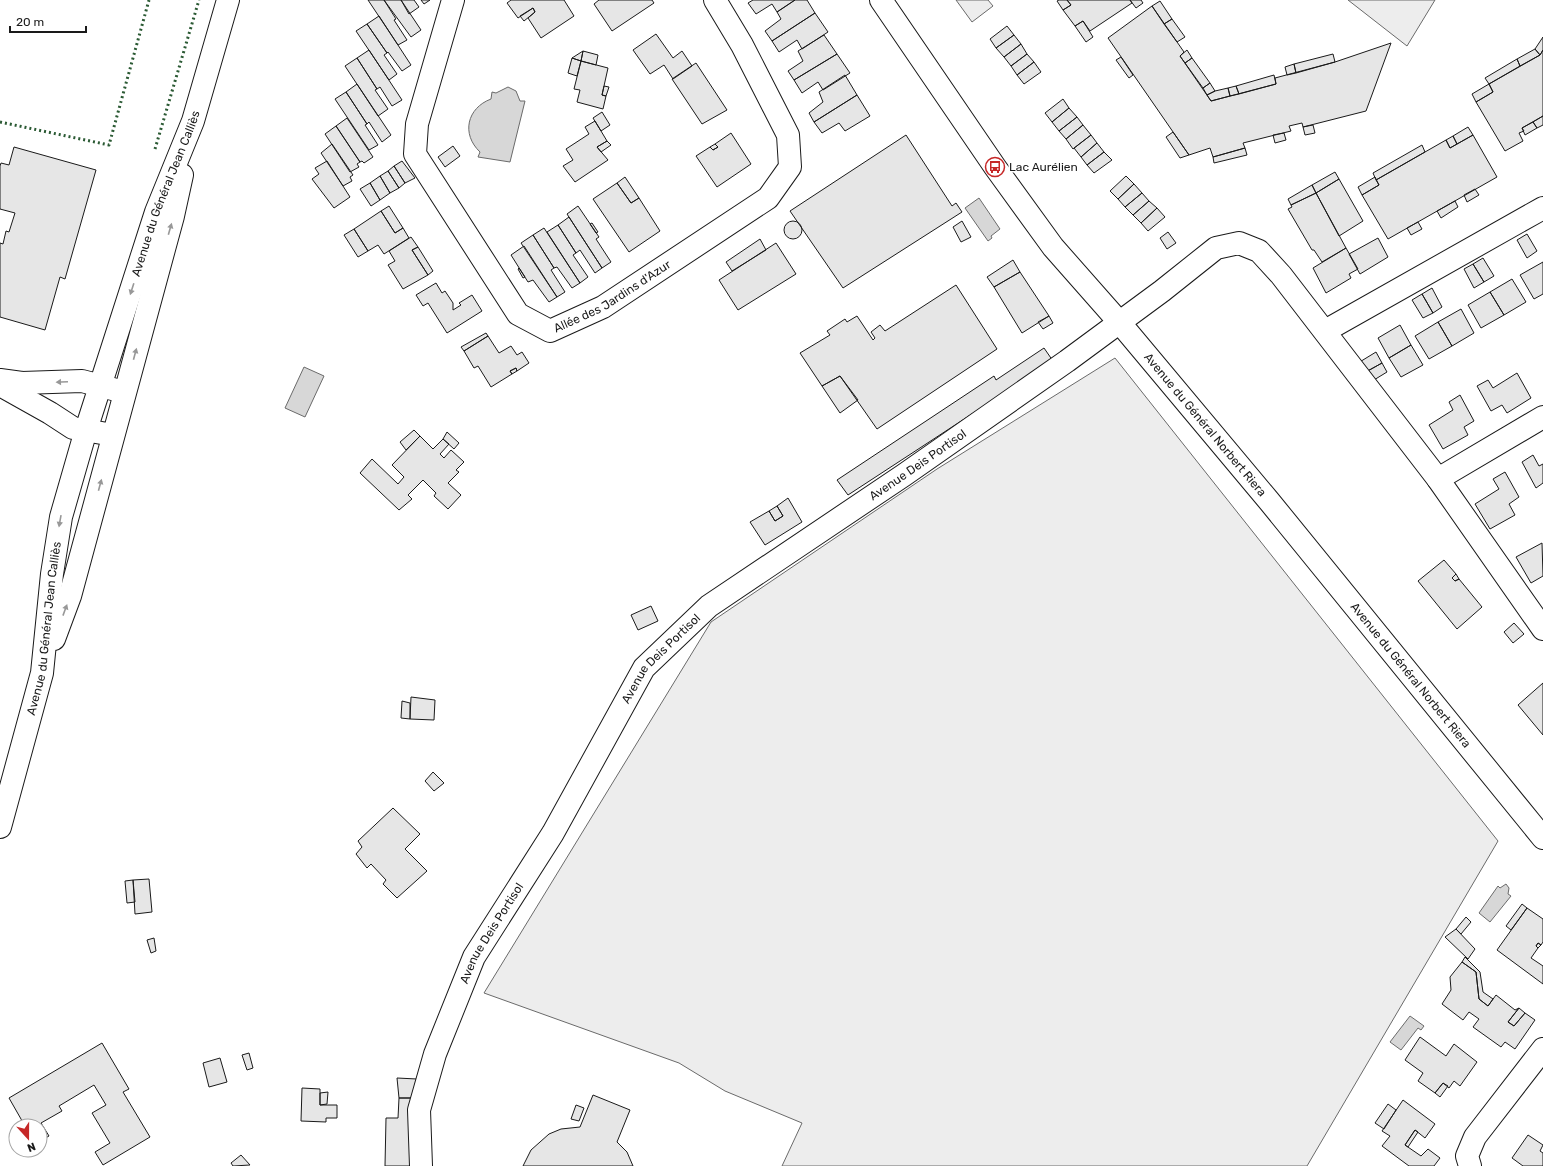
<svg xmlns="http://www.w3.org/2000/svg" width="1543" height="1166" viewBox="0 0 1543 1166" font-family="Rubik,sans-serif">
  <style>
    .built { fill: #ededed; stroke: #6a6a6a }
    .water { fill: #d7d7d7; stroke: #6a6a6a }
    .building { fill: #e6e6e6; stroke: #1a1a1a }
    .lines { fill: none; stroke-linecap: round; stroke-linejoin: round }
    .street-casing { stroke: #1a1a1a; stroke-width: 24 }
    .secondary-casing { stroke: #1a1a1a; stroke-width: 24 }
    .primary-casing { stroke: #1a1a1a; stroke-width: 24 }
    .street { stroke: #fff; stroke-width: 22 }
    .secondary { stroke: #fff; stroke-width: 22 }
    .primary { stroke: #fff; stroke-width: 22 }
    .hedge { stroke: #2b5a34; stroke-width: 3; stroke-dasharray: 2 3; stroke-linecap: butt }
    .oneway { fill: #989898 }
    .labels { text-anchor: middle; stroke-width: 3; stroke-linejoin: round; paint-order: stroke }
    .poi-label { font-size: 12px; fill: #1a1a1a; stroke: #fff; text-anchor: start }
    .street-label { font-size: 12px; fill: #1a1a1a; stroke: #fff }
  </style>
  <rect width="100%" height="100%" fill="#fff"/>
  <path class="built" d="M956 0H988L993 6 972 22Z
    M1348 0H1435L1407 46Z
    M1115 358 1498 841 1307 1166H782L802 1123 725 1091 679 1063 484 993 711 622 937 469Z"/>
  <path class="water" d="M508 87 516 91 520 101H525L510 162 478 157 480 152C461 134 467 108 491 99L492 92 496 93Z
    M979 198 1000 229 991 236 992 238 988 241 965 208Z
    M304 367 324 376 305 417 285 408Z
    M1506 884 1509 888 1508 894 1511 896 1490 922 1479 913 1498 886 1500 888Z
    M1410 1016 1424 1026 1421 1030 1418 1028 1401 1050 1390 1042Z"/>
  <path class="building" d="M368 0H384L396 19 394 20 407 40 398 45Z
    M384 0H401L421 30 411 37Z
    M401 0H414L419 7 409 14Z
    M421 0H430L424 4Z
    M511 0H564L574 16 541 38 528 18 535 12 533 8 518 18 507 3Z
    M599 0H652L654 3 612 31 594 4Z
    M753 0H795L777 12 772 4 756 14 748 3Z
    M795 0H807L815 13 772 41 765 31 781 19 777 12Z
    M1059 0H1067L1071 5 1063 10 1057 1Z
    M1067 0H1130L1132 3 1090 31 1083 21 1075 26 1063 10 1071 5Z
    M1130 0H1141L1143 3 1136 8Z
    M1160 1 1172 19 1164 24 1152 6Z
    M1152 6 1184 52 1180 56 1211 101 1276 84 1275 78 1335 62 1391 43 1366 111 1303 127 1302 123 1289 126 1291 131 1243 143 1245 148 1213 157 1210 148 1189 155 1108 38Z
    M533 8 535 12 524 21 520 16Z
    M815 13 828 32 802 49 797 40 779 52 772 41Z
    M379 16 411 65 402 71 388 52 387 53 367 24Z
    M1172 19 1185 37 1177 42 1164 24Z
    M1083 21 1093 37 1086 42 1075 26Z
    M367 24 387 53 384 55 397 74 389 80 356 31Z
    M1007 26 1014 35 996 48 990 39Z
    M656 34 673 58 682 51 692 66 673 79 664 65 650 74 633 50Z
    M824 35 837 54 794 80 788 71 803 61 798 51Z
    M1014 35 1021 44 1004 57 996 48Z
    M1543 37V50L1540 55 1535 49Z
    M1021 44 1027 54 1011 66 1004 57Z
    M1535 49 1540 55 1520 66 1517 59Z
    M369 50 402 100 392 106 380 87 377 89 357 58Z
    M1187 50 1192 58 1185 63 1180 56Z
    M1543 50V116L1522 128 1524 131 1519 133 1523 141 1505 151 1476 102 1493 92 1489 84 1540 55Z
    M583 51 581 61 572 58Z
    M583 51 598 55 596 65 581 61Z
    M837 54 850 73 823 90 818 82 802 93 794 80Z
    M1027 54 1034 62 1017 75 1011 66Z
    M1333 54 1335 62 1296 73 1294 64Z
    M1121 57 1133 75 1129 78 1116 60Z
    M357 58 377 89 375 90 388 109 378 116 345 66Z
    M572 58 581 61 577 76 568 73Z
    M1192 58 1210 83 1203 88 1185 63Z
    M1517 59 1520 66 1489 84 1485 78Z
    M581 61 608 68 602 95 606 96 603 109 577 102 580 90 574 89Z
    M1034 62 1041 72 1024 84 1017 75Z
    M696 63 727 110 702 124 672 79Z
    M1294 64 1296 73 1287 75 1285 67Z
    M845 75 857 95 814 122 809 113 823 102 819 92Z
    M1274 75 1276 84 1239 94 1236 86Z
    M1210 83 1215 91 1207 95 1203 88Z
    M357 84 391 135 382 142 369 122 367 124 346 92Z
    M1489 84 1493 92 1476 102 1472 94Z
    M604 86 609 87 606 96 602 95Z
    M1236 86 1239 94 1230 96 1228 88Z
    M1228 88 1230 96 1211 101 1207 95 1215 91Z
    M346 92 367 124 365 125 378 145 369 150 335 99Z
    M857 95 870 116 845 131 839 123 822 133 814 122Z
    M1063 99 1069 108 1052 122 1045 113Z
    M1069 108 1077 117 1059 131 1052 122Z
    M602 112 610 125 601 131 593 118Z
    M1543 116V125L1537 128 1533 122Z
    M1077 117 1083 125 1066 139 1059 131Z
    M347 118 373 157 364 163 362 161 360 162 336 126Z
    M595 121 607 141 597 147 608 160 575 182 563 166 573 160 566 149 589 134 585 127Z
    M1533 122 1537 128 1525 135 1522 128Z
    M1083 125 1091 135 1073 149 1066 139Z
    M1313 125 1315 133 1305 135 1303 127Z
    M336 126 360 162 357 164 359 167 350 172 325 134Z
    M1468 127 1473 135 1457 144 1453 136Z
    M1173 132 1189 155 1180 158 1166 137Z
    M731 133 751 164 717 187 696 156 710 147 713 150 718 147 715 144Z
    M1284 133 1286 140 1275 143 1273 135Z
    M906 135 952 206 956 203 962 212 843 288 790 211Z
    M1091 135 1097 143 1081 157 1074 148Z
    M1473 135 1497 177 1388 239 1362 195 1379 185 1376 180 1446 140 1450 148Z
    M1453 136 1457 144 1450 148 1446 140Z
    M607 141 611 145 601 152 597 147Z
    M1097 143 1104 152 1087 165 1081 157Z
    M332 144 353 175 350 177 352 181 343 186 321 153Z
    M715 144 718 147 713 150 710 147Z
    M1422 145 1425 152 1376 180 1373 173Z
    M453 146 460 156 445 167 438 157Z
    M14 147 96 170 65 279 60 277 45 330 0 317V243L3 244 6 231 9 232 15 213 0 209V166L1 163 9 165Z
    M1245 148 1247 155 1214 163 1213 157Z
    M1104 152 1112 160 1094 173 1087 165Z
    M327 161 350 197 334 208 312 179 319 174 315 168Z
    M402 161 415 178 405 183 394 166Z
    M394 166 405 183 399 188 388 171Z
    M388 171 399 188 390 193 380 176Z
    M1335 172 1339 179 1316 193 1312 185Z
    M380 176 390 193 380 200 370 183Z
    M1126 176 1134 184 1118 199 1110 191Z
    M625 177 639 198 631 203 617 183Z
    M1375 177 1379 185 1362 195 1358 187Z
    M1339 179 1363 221 1339 236 1316 193Z
    M370 183 380 200 371 206 360 189Z
    M617 183 631 203 639 198 660 231 629 252 593 199Z
    M1134 184 1142 193 1125 207 1118 199Z
    M1312 185 1316 193 1291 205 1288 199Z
    M1475 189 1479 195 1467 202 1464 195Z
    M1142 193 1149 201 1133 215 1125 207Z
    M1316 193 1346 248 1322 262 1314 250H1312L1288 209 1292 207 1291 205Z
    M1149 201 1157 208 1141 223 1133 215Z
    M1455 201 1458 207 1441 218 1437 211Z
    M389 206 403 228 395 233 381 211Z
    M578 206 599 237 596 239 611 262 602 268 567 214Z
    M1157 208 1165 217 1148 231 1141 223Z
    M381 211 395 233 403 228 409 238 384 254 378 245 368 251 354 229Z
    M569 217 602 268 595 273 580 250 576 253 558 225Z
    M962 221 971 237 961 242 953 227Z
    M784 230a9 9 0 1 1 18 0a9 9 0 1 1-18 0Z
    M1418 222 1422 229 1411 235 1407 228Z
    M592 223 598 232 596 233 590 224Z
    M558 225 576 253 573 255 588 277 580 283 547 232Z
    M544 228 580 283 572 288 557 267 554 268 533 235Z
    M354 229 368 251 358 257 344 235Z
    M1168 232 1176 243 1167 249 1160 238Z
    M1527 234 1537 251 1527 258 1517 240Z
    M533 235 554 268 551 270 565 292 557 297 521 243Z
    M411 237 418 247 412 250 428 275 403 289 388 265 395 261 389 251Z
    M1378 238 1388 257 1360 274 1349 254Z
    M760 239 766 250 732 271 726 262Z
    M776 243 796 274 738 310 719 280Z
    M524 246 557 297 549 302 533 280 528 282 511 255Z
    M418 247 433 271 428 275 412 250Z
    M1346 248 1358 269 1349 274 1351 278 1326 293 1313 268Z
    M1483 258 1494 276 1484 282 1473 264Z
    M1013 260 1020 272 994 287 987 277Z
    M1543 262V294L1534 299 1520 275Z
    M1473 264 1484 282 1474 288 1464 269Z
    M519 268 525 277 523 278 518 269Z
    M1020 272 1049 316 1022 333 994 287Z
    M1512 279 1526 302 1504 315 1490 292Z
    M436 283 442 293 445 291 453 303V310L461 305 459 303 472 295 482 311 447 333 428 303 423 306 416 295Z
    M956 285 997 349 877 429 840 376 822 386 800 353 830 335 827 331 845 319 847 322 857 316 873 340 875 338 871 332 880 325 885 331Z
    M1432 288 1442 307 1433 313 1422 294Z
    M1490 292 1504 315 1481 328 1468 305Z
    M1422 294 1433 313 1423 318 1412 300Z
    M1461 309 1474 333 1452 346 1438 322Z
    M1049 316 1053 323 1043 329 1038 322Z
    M1438 322 1452 346 1429 359 1415 336Z
    M1400 325 1411 345 1389 358 1378 338Z
    M486 333 488 336 464 351 461 347Z
    M488 336 499 353 511 346 517 355 522 352 529 363 517 371 516 368 510 371 512 374 491 387 478 366 474 368 464 351Z
    M1411 345 1423 365 1401 377 1389 358Z
    M1044 348 1053 361 848 495 837 480 994 376 996 380Z
    M1376 352 1382 363 1364 373 1358 363Z
    M1382 363 1387 372 1369 383 1364 373Z
    M516 368 517 371 512 374 510 371Z
    M1517 373 1531 398 1507 413 1502 405 1491 411 1477 386 1488 380 1493 388Z
    M840 376 858 400 840 413 822 386Z
    M1460 395 1474 421 1464 427 1468 435 1443 449 1429 425 1453 410 1449 402Z
    M414 430 420 436 406 450 400 442Z
    M447 432 459 443 454 449 443 439Z
    M420 436 433 449 443 439 449 444 440 454 444 458 451 450 464 462 456 470 459 472 448 483 461 495 448 509 434 496 436 493 423 480 408 495 412 499 399 510 360 473 372 459 398 484 404 477 392 465Z
    M1533 455 1539 466 1543 464V483L1536 488 1522 462Z
    M1505 472 1519 497 1509 504 1515 515 1490 529 1475 504 1499 489 1493 479Z
    M788 498 802 522 765 545 750 522 769 511 775 521 783 516 777 506Z
    M777 506 783 516 775 521 769 511Z
    M1542 543 1543 576 1531 583 1516 557Z
    M1444 560 1456 574 1452 578 1455 581 1459 579 1482 607 1457 629 1418 581Z
    M1456 574 1459 579 1455 581 1452 578Z
    M651 606 658 621 638 630 631 615Z
    M1514 623 1524 634 1513 643 1504 632Z
    M1543 683V735L1518 705Z
    M411 697 435 700 434 720 410 719Z
    M402 701 410 703V719L401 718Z
    M433 772 444 783 434 791 425 781Z
    M393 808 420 834 405 849 427 871 397 898 383 884 386 880 371 864 367 868 356 854 362 847 358 841Z
    M149 879 152 912 135 914 133 880Z
    M133 880 135 902 127 903 125 881Z
    M1522 904 1527 908 1511 930 1506 926Z
    M1527 908 1543 919V942L1541 945 1538 943 1536 946 1538 948 1531 958 1543 966V984L1497 950Z
    M1466 917 1471 922 1461 934 1456 929Z
    M1456 929 1475 949 1468 959 1445 937Z
    M154 938 156 951 151 953 147 940Z
    M1538 943 1541 945 1538 948 1536 946Z
    M1465 957 1480 972 1483 992 1493 999 1488 1006 1479 999 1476 972 1462 962Z
    M1462 962 1476 972 1479 999 1488 1006 1496 995 1515 1010 1519 1008 1508 1022 1514 1026 1525 1013 1535 1020 1515 1049 1505 1042 1501 1047 1473 1027 1479 1019 1469 1012 1463 1020 1442 1004 1451 990 1450 977Z
    M1519 1008 1525 1013 1514 1026 1508 1022Z
    M1420 1037 1446 1056 1454 1044 1477 1062 1460 1086 1454 1081 1449 1088 1443 1083 1435 1093 1418 1081 1423 1073 1405 1060Z
    M102 1043 129 1089 123 1092 150 1137 103 1165 95 1152 110 1143 92 1113 106 1105 94 1085 59 1106 62 1111 41 1123 49 1136 40 1141V1126H25L9 1098Z
    M249 1053 253 1068 247 1070 242 1055Z
    M220 1058 227 1082 209 1087 203 1063Z
    M397 1078 417 1079V1098H399Z
    M1443 1083 1448 1086 1440 1097 1435 1093Z
    M302 1088 320 1089V1105H337V1118H326V1122L301 1121Z
    M328 1092 327 1104 320 1105V1093Z
    M593 1095 630 1110 617 1142 627 1152 633 1166H523L531 1150 549 1134 561 1129 580 1127Z
    M399 1098H417L415 1166H385L386 1118H398Z
    M1403 1100 1435 1124 1425 1138 1415 1130 1405 1145 1421 1156 1428 1149 1440 1158 1434 1166H1409L1382 1146 1390 1136 1382 1131Z
    M1388 1104 1396 1110 1384 1129 1375 1123Z
    M576 1105 584 1108 579 1121 571 1119Z
    M1415 1130 1418 1132 1408 1147 1405 1145Z
    M1528 1135 1543 1145 1540 1151 1543 1153V1166H1523L1512 1158Z
    M241 1155 250 1165 233 1166 231 1163Z"/>
  <g class="lines">
    <g class="street-casing">
      <g id="street">
        <path id="s1" d="M453 0 417 124 415 154 518 314 550 331 603 307 768 198 790 167 788 135 742 45 715 0"/>
        <path d="M1325 331 1543 208"/>
        <path d="M0 380 22 383 82 381 124 392"/>
        <path d="M0 385 50 413 73 428 113 435"/>
        <path d="M1438 479 1543 417"/>
        <path id="s2" d="M421 1166 419 1110 435 1054 474 957 553 833 644 668 709 606 904 475 1067 361 1162 291 1216 248 1239 243 1259 251 1281 275 1438 479 1543 629"/>
        <path d="M1470 1166 1467 1156 1475 1137 1543 1049"/>
      </g>
    </g>
    <g class="secondary-casing">
      <g id="secondary">
        <path id="s3" d="M881 0 995 167 1053 247 1120 323 1269 501 1543 838"/>
      </g>
    </g>
    <g class="primary-casing">
      <g id="primary">
        <path d="M54 639 70 596 173 216 182 175"/>
        <path id="s4" d="M0 827 42 673 52 574 61 517 86 430 156 212 193 121 228 0"/>
      </g>
    </g>
    <use href="#street" class="street"/>
    <use href="#secondary" class="secondary"/>
    <use href="#primary" class="primary"/>
    <path class="hedge" d="M0 122 109 145 149 0
      M155 149 199 0"/>
  </g>
  <defs><path id="oneway-solid" d="M-6-.8H1V-3.2L6.5 0L1 3.2V.8H-6Z"/></defs>
  <g class="oneway">
    <use href="#oneway-solid" transform="translate(170 229) rotate(-74)"/>
    <use href="#oneway-solid" transform="translate(132 289) rotate(108)"/>
    <use href="#oneway-solid" transform="translate(135 354) rotate(-75)"/>
    <use href="#oneway-solid" transform="translate(62 382) rotate(178)"/>
    <use href="#oneway-solid" transform="translate(100 485) rotate(-75)"/>
    <use href="#oneway-solid" transform="translate(60 521) rotate(100)"/>
    <use href="#oneway-solid" transform="translate(65 610) rotate(-70)"/>
  </g>
  <defs>
    <g id="bus-ring" transform="scale(1)"><circle r="9.5" fill="#fff" stroke="#c62828" stroke-width="1.5"/><path d="M-5-6H5V4H4V6H2V4H-2V6H-4V4H-5ZM-3.5-4V0h7V-4ZM-3.5 1.2v1.5H-2V1.2ZM2 1.2v1.5H3.5V1.2Z" fill="#c62828"/></g>
  </defs>
  <g fill-rule="evenodd">
    <use href="#bus-ring" x="995" y="167"/>
  </g>
  <g class="labels">
    <g class="poi-label">
      <text x="1009" y="171">Lac Aurélien</text>
    </g>
    <g class="street-label">
      <text dy="4" stroke="none"><textPath href="#s4" startOffset="657">Avenue du Général Jean Calliès</textPath></text>
      <text dy="4" stroke="none"><textPath href="#s1" startOffset="457">Allée des Jardins d'Azur</textPath></text>
      <text dy="4" stroke="none"><textPath href="#s3" startOffset="535">Avenue du Général Norbert Riera</textPath></text>
      <text dy="4" stroke="none"><textPath href="#s2" startOffset="896">Avenue Deis Portisol</textPath></text>
      <text dy="4" stroke="none"><textPath href="#s4" startOffset="204">Avenue du Général Jean Calliès</textPath></text>
      <text dy="4" stroke="none"><textPath href="#s2" startOffset="572">Avenue Deis Portisol</textPath></text>
      <text dy="4" stroke="none"><textPath href="#s3" startOffset="859">Avenue du Général Norbert Riera</textPath></text>
      <text dy="4" stroke="none"><textPath href="#s2" startOffset="248">Avenue Deis Portisol</textPath></text>
    </g>
  </g>
  <g transform="translate(28 1138) rotate(159)"><circle r="19" fill="#ffffff" stroke="#a3a3a3"/>
  <path d="M0-3L7 15L0 10L-7 15Z" fill="#c62828"/>
  <text y="-6" font-size="11" font-weight="bold" text-anchor="middle" fill="#1a1a1a">N</text>
  </g>
  <path d="M10 26v6h76v-6" fill="none" stroke="#1a1a1a" stroke-width="2"/>
  <text x="16" y="26" font-size="12" fill="#1a1a1a" stroke="#ffffff" stroke-width="3" paint-order="stroke">20 m</text>
</svg>
